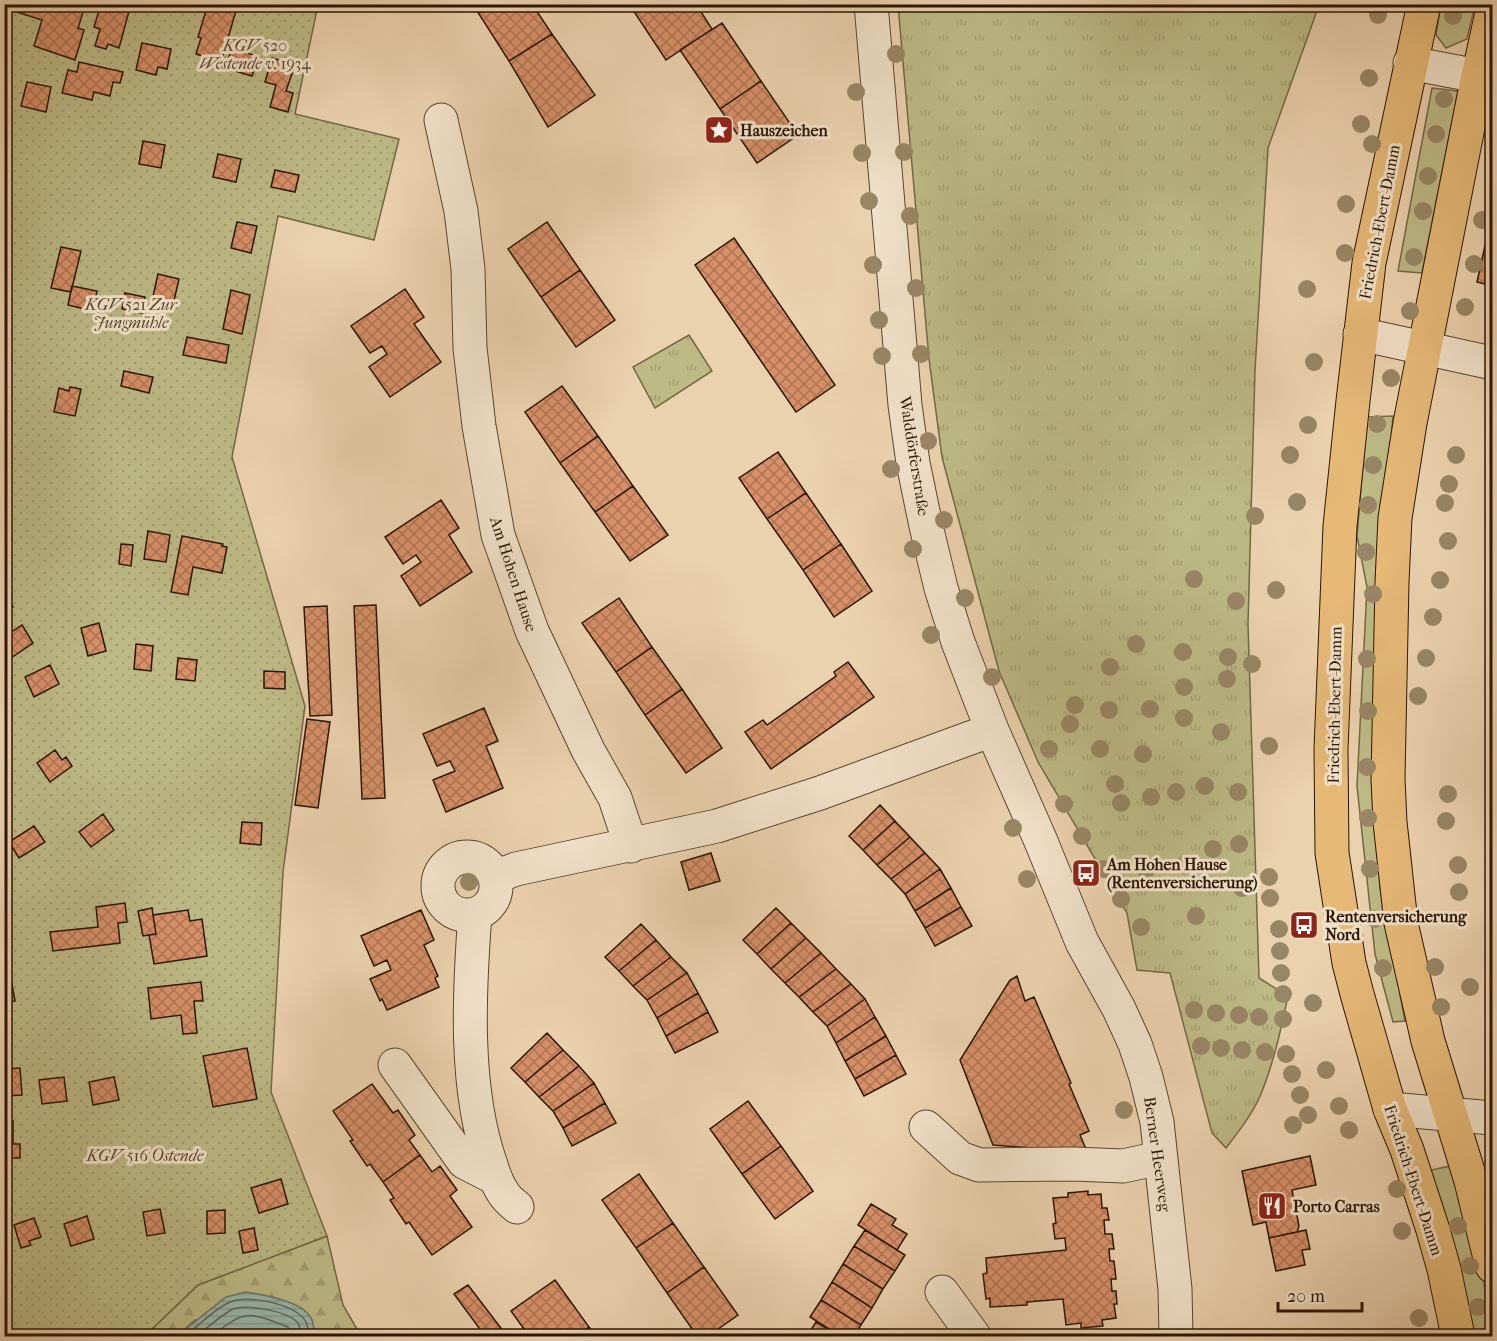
<svg xmlns="http://www.w3.org/2000/svg" width="1497" height="1341" viewBox="0 0 1497 1341" font-family="'IM FELL French Canon',serif">
  <style>
    .grass { fill: #bdba86; stroke: #746844; stroke-width: 1.5 }
    .forest { fill: url(#forest-firs); stroke: #746844; stroke-width: 1.5 }
    .park { fill: url(#park-tufts); stroke: #746844; stroke-width: 1.5 }
    .garden { fill: url(#garden-dots); stroke: #746844; stroke-width: 1.5 }
    .water { fill: url(#water-rules); stroke: #6c7768; stroke-width: 1.5 }
    .lines { fill: none; stroke-linecap: round; stroke-linejoin: round }
    .shore { stroke: #616657; stroke-width: 1.5 }
    .building { fill: url(#building-cross-hatch); stroke: #2a1502; stroke-width: 1.5 }
    .minor-casing { stroke: #5a442d; stroke-width: 35 }
    .major-casing { stroke: #2a1502; stroke-width: 35 }
    .minor { stroke: #f2e2ca; stroke-width: 33 }
    .major { stroke: #e6b977; stroke-width: 33 }
    .tree { fill: #998665 }
    .labels { text-anchor: middle; stroke-width: 6; stroke-linejoin: round; paint-order: stroke }
    .park-label { font-size: 16px; font-style: italic; fill: #56472a; stroke: #f2e2ca }
    .poi-label { font-size: 16px; font-weight: bold; fill: #2a1502; stroke: #f2e2ca; text-anchor: start }
    .street-label { font-size: 16px; fill: #2a1502; stroke: #f2e2ca }
  </style>
  <defs>
    <pattern id="forest-firs" width="22" height="20" patternUnits="userSpaceOnUse" patternTransform="scale(1.5)"><rect width="22" height="20" fill="#bdba86"/><path d="M5 1l3.5 6h-7zM16 11l3.5 6h-7z" fill="#a39f72"/></pattern>
    <pattern id="park-tufts" width="24" height="20" patternUnits="userSpaceOnUse" patternTransform="scale(1.5)"><rect width="24" height="20" fill="#bdba86"/><path d="M3 7l-1-3M5 7V3M7 7l1-3M15 17l-1-3M17 17v-4M19 17l1-3" fill="none" stroke="#a39f72"/></pattern>
    <pattern id="garden-dots" width="8" height="8" patternUnits="userSpaceOnUse" patternTransform="scale(1.5)"><rect width="8" height="8" fill="#bdba86"/><path d="M2 2h.1M6 6h.1" fill="none" stroke="#a39f72" stroke-width="1.8" stroke-linecap="round"/></pattern>
    <pattern id="water-rules" width="6" height="5" patternUnits="userSpaceOnUse" patternTransform="scale(1.5)"><rect width="6" height="5" fill="#98b8ac"/><path d="M0 2.5h6" fill="none" stroke="#839d92"/></pattern>
    <pattern id="building-cross-hatch" width="8" height="8" patternUnits="userSpaceOnUse" patternTransform="scale(1.5)"><rect width="8" height="8" fill="#d79068"/><path d="M0 0l8 8M0 8l8-8" fill="none" stroke="#af7453"/></pattern>
  </defs>
  <rect width="100%" height="100%" fill="#ebd2ae"/>
  <filter id="stains"><feTurbulence type="fractalNoise" baseFrequency=".00333" numOctaves="4"/><feColorMatrix values="0 0 0 0 .2 0 0 0 0 .09 0 0 0 0 .02 0 0 0 .5 -.17"/></filter>
  <radialGradient id="worn" r=".72"><stop offset=".6" stop-color="#630" stop-opacity="0"/><stop offset="1" stop-color="#630" stop-opacity=".3"/></radialGradient>
  <path class="grass" d="M1441 5H1475L1467 39 1446 48 1436 35Z
    M1432 88 1458 91 1422 273 1398 271Z
    M1393 416 1379 592 1373 757 1380 888 1405 1021 1393 1022 1375 954 1357 786 1367 587 1357 536 1367 417Z
    M1450 1166 1482 1271 1492 1336H1473L1427 1171Z"/>
  <path class="forest" d="M327 1236 343 1305 361 1336H315L311 1318 195 1320 177 1336H148L152 1329 198 1285Z"/>
  <path class="park" d="M898 5H1319L1268 148 1255 371 1248 624 1259 978 1288 996C1281 1029 1274 1062 1261 1094 1253 1113 1239 1131 1226 1148L1212 1133 1170 973 1137 970 1127 913 1038 762 999 671 942 457 929 359Z
    M689 335 712 371 655 408 633 367Z"/>
  <path class="garden" d="M5 5H318L295 114 399 139 374 240 278 216 232 457 305 706 283 872 271 1092 327 1236 198 1285 152 1329 148 1336H5Z"/>
  <path class="water" d="M246 1292C264 1295 302 1301 311 1318 314 1323 314 1331 315 1336H177L226 1297Z"/>
  <g class="lines">
    <path class="shore" d="M186 1336C197 1326 216 1308 230 1302 248 1295 291 1303 304 1319 308 1323 308 1331 309 1336
      M197 1336C207 1328 219 1317 231 1310 244 1303 288 1311 298 1323 300 1327 301 1332 302 1336
      M211 1336C246 1310 247 1311 288 1327L292 1336"/>
  </g>
  <path class="building" d="M4 4 85 6 78 28 84 30 75 60 34 46 42 20 4 8Z
    M101 4H131L119 48 108 44 106 49 95 46 100 29 94 27Z
    M208 4H238L221 62 196 54 201 38 198 37Z
    M487 4H532L552 34 509 61 477 11Z
    M629 4H696L712 29 666 60Z
    M722 23 761 81 720 109 680 50Z
    M552 34 595 95 548 127 509 61Z
    M142 43 171 49 167 69 158 67 156 75 136 70Z
    M232 48 259 57 252 76 225 68Z
    M272 58 295 65 286 91 293 93 288 112 270 107 276 85 265 82Z
    M79 62 123 72 120 83 113 82 110 96 94 92 92 100 62 93 68 70 77 72Z
    M761 81 798 135 757 163 720 109Z
    M27 82 51 87 46 112 21 106Z
    M143 141 165 145 161 168 139 164Z
    M218 154 241 159 236 182 213 177Z
    M275 170 299 175 295 192 271 187Z
    M1492 214V286L1477 282Z
    M237 222 257 226 251 253 231 248Z
    M547 222 580 270 541 297 508 249Z
    M734 238 835 385 796 412 695 265Z
    M4 243 11 265 4 267Z
    M61 247 81 251 71 292 51 288Z
    M580 270 615 320 576 347 541 297Z
    M158 274 179 279 173 305 152 301Z
    M72 286 97 291 93 311 68 305Z
    M405 289 424 317 414 324 441 362 390 397 369 367 387 354 382 346 370 353 351 326Z
    M231 290 250 295 242 334 223 329Z
    M125 293 145 297 142 313 122 309Z
    M187 337 229 345 226 363 183 355Z
    M124 371 153 377 149 393 121 386Z
    M4 383H10L7 406H4Z
    M562 386 598 436 560 463 525 412Z
    M70 387 81 389 75 416 54 412 59 388 69 391Z
    M598 436 633 486 595 512 560 463Z
    M778 452 806 493 767 519 739 478Z
    M633 486 668 535 630 561 595 512Z
    M806 493 841 544 803 570 767 519Z
    M441 500 459 528 449 535 472 572 420 606 401 576 421 562 416 555 403 564 385 537Z
    M148 531 170 535 166 562 144 559Z
    M182 536 223 544 222 546 227 547 222 573 193 567 188 595 171 592Z
    M121 544 133 545 131 566 119 564Z
    M841 544 872 591 834 617 803 570Z
    M7 592 13 607 4 610V593Z
    M619 598 652 647 616 672 582 623Z
    M376 605 385 798 362 799 354 606Z
    M327 606 332 715 310 716 304 607Z
    M99 623 106 651 88 656 81 628Z
    M22 625 33 643 11 658 5 649 9 647 4 637Z
    M136 644 153 646 151 671 134 669Z
    M652 647 682 689 645 715 616 672Z
    M178 658 197 660 195 681 176 679Z
    M848 662 874 697 771 769 745 732 763 720 767 725 836 676 834 672Z
    M50 665 59 684 34 697 25 677Z
    M264 671 285 672V689L264 688Z
    M682 689 722 748 686 773 645 715Z
    M484 708 498 741 486 746 503 788 446 812 433 780 455 771 450 761 437 766 423 734Z
    M307 719 330 722 318 808 295 805Z
    M55 750 62 760 66 757 72 766 50 782 37 763Z
    M880 805 895 821 863 850 849 836Z
    M103 814 114 830 91 847 79 832Z
    M895 821 910 837 877 865 863 850Z
    M242 822 262 823 261 845 240 843Z
    M34 826 45 842 19 858 9 842Z
    M910 837 925 853 891 879 877 865Z
    M711 853 720 881 689 890 681 862Z
    M925 853 940 869 905 894 891 879Z
    M940 869 951 888 915 911 905 894Z
    M951 888 961 907 925 928 915 911Z
    M125 903 127 922 118 923 120 943 53 951 50 932 98 927 96 907Z
    M961 907 972 926 935 946 925 928Z
    M152 908 156 934 143 936 138 911Z
    M776 908 791 923 757 954 743 940Z
    M188 910 190 921 202 919 207 956 154 964 149 935 156 934 153 915Z
    M421 910 434 940 424 945 438 976 435 978 439 987 387 1010 382 999 380 1001 370 979 391 970 387 960 374 966 361 936Z
    M791 923 806 938 771 969 757 954Z
    M641 924 656 940 619 971 605 957Z
    M806 938 821 953 785 983 771 969Z
    M656 940 671 957 633 986 619 971Z
    M821 953 836 969 799 997 785 983Z
    M671 957 687 973 647 1000 633 986Z
    M836 969 851 984 813 1012 799 997Z
    M10 973 15 1001 4 1002V974Z
    M687 973 698 993 657 1018 647 1000Z
    M1017 976 1025 1001 1034 997 1071 1083 1069 1084 1089 1131 1080 1135 1086 1149H1044L993 1145 960 1060 1010 980Z
    M201 982 203 1001H194L197 1033 183 1034 181 1015 151 1019 148 988Z
    M851 984 865 999 827 1026 813 1012Z
    M698 993 708 1012 666 1036 657 1018Z
    M865 999 875 1017 836 1043 827 1026Z
    M708 1012 718 1032 675 1053 666 1036Z
    M875 1017 886 1036 845 1061 836 1043Z
    M547 1033 563 1050 525 1082 511 1068Z
    M886 1036 896 1055 855 1079 845 1061Z
    M247 1048 257 1099 213 1107 203 1056Z
    M563 1050 579 1066 539 1097 525 1082Z
    M896 1055 906 1074 864 1096 855 1079Z
    M579 1066 594 1083 553 1111 539 1097Z
    M20 1068 22 1095 4 1096V1069Z
    M64 1077 67 1101 42 1104 39 1080Z
    M114 1077 119 1100 93 1105 89 1082Z
    M594 1083 605 1103 563 1128 553 1111Z
    M372 1084 393 1113 398 1110 415 1135 409 1140 420 1155 383 1182 370 1164 367 1166 350 1141 353 1140 333 1111Z
    M748 1101 781 1146 742 1174 710 1129Z
    M605 1103 616 1123 572 1146 563 1128Z
    M4 1121H13V1144H20V1158H4Z
    M781 1146 813 1191 775 1219 742 1174Z
    M420 1155 432 1172 440 1166 457 1190 450 1196 472 1227 432 1255 409 1222 406 1224 390 1200 394 1198 383 1182Z
    M1310 1156 1316 1185 1292 1190 1299 1226 1297 1232 1269 1238 1266 1222 1253 1225 1242 1171Z
    M639 1174 673 1223 636 1248 602 1200Z
    M281 1179 288 1204 259 1213 251 1188Z
    M1088 1191V1195L1101 1194 1102 1208H1107L1109 1220H1104L1105 1234H1112L1114 1249H1109L1110 1261H1114L1116 1279H1111L1112 1291H1116L1117 1304H1114L1116 1318 1102 1320 1103 1326 1081 1328V1323L1066 1325 1063 1299 1027 1302V1305L990 1307V1298L986 1299 983 1274 987 1273 986 1258 1066 1250 1065 1238 1055 1239 1053 1224 1056 1223 1053 1198 1068 1197V1193Z
    M871 1204 896 1219 892 1225 907 1234 897 1250 858 1225Z
    M160 1209 165 1233 147 1236 143 1212Z
    M225 1210V1233L207 1234V1211Z
    M87 1216 94 1239 71 1246 64 1224Z
    M34 1218 41 1237 29 1241 31 1245 21 1248 14 1225Z
    M673 1223 704 1267 667 1293 636 1248Z
    M254 1228 258 1250 243 1253 239 1231Z
    M865 1230 905 1255 895 1271 854 1246Z
    M1306 1230 1310 1249 1302 1250 1305 1265 1276 1271 1269 1238Z
    M854 1246 895 1271 883 1289 843 1264Z
    M843 1264 883 1289 872 1308 832 1282Z
    M704 1267 738 1315 708 1336H697L667 1293Z
    M555 1280 589 1327 576 1336H529L511 1311Z
    M832 1282 872 1308 861 1325 821 1300Z
    M468 1285 507 1336H485L454 1294Z
    M821 1300 861 1325 854 1336H840L810 1317Z
    M4 1319 13 1336H4Z
    M816 1322 840 1336H807Z
    M589 1327 596 1336H576Z"/>
  <g class="lines">
    <g class="minor-casing">
      <path id="minor" d="M871 4 905 405 913 463 926 526 941 588 958 642 992 730 1040 839 1082 942 1119 1009 1135 1044 1146 1077 1157 1122 1175 1289 1176 1336
        M1410 63 1478 76
        M441 120 461 211 468 269 470 348 479 426 498 535 532 631 588 750 615 798 631 846
        M1360 334 1492 363
        M438 886a29 29 0 1 1 58 0a29 29 0 1 1-58 0Z
        M495 877 516 869 717 826 820 793 992 730
        M475 914C469 993 464 1089 491 1165 494 1175 498 1186 504 1194 507 1199 512 1203 517 1207
        M395 1065 464 1162 495 1178
        M1390 1109 1492 1118
        M926 1127 960 1158 979 1165 1074 1164 1123 1166 1160 1158
        M942 1292 974 1336"/>
    </g>
    <g class="major-casing">
      <path id="major" d="M1424 4 1369 263 1353 401 1340 526 1331 749 1332 853 1349 963 1357 994 1390 1109 1407 1150 1433 1230 1444 1269 1458 1336
        M1492 13 1478 76 1410 423 1395 518 1392 582 1388 779 1390 822 1401 923 1428 1041 1471 1181 1492 1266"/>
    </g>
    <use href="#minor" class="minor"/>
    <use href="#major" class="major"/>
  </g>
  <g class="tree">
    <circle cx="1378" cy="15" r="9"/>
    <circle cx="1453" cy="16" r="9"/>
    <circle cx="896" cy="54" r="9"/>
    <circle cx="1369" cy="78" r="9"/>
    <circle cx="856" cy="92" r="9"/>
    <circle cx="1444" cy="99" r="9"/>
    <circle cx="1361" cy="124" r="9"/>
    <circle cx="1436" cy="134" r="9"/>
    <circle cx="1372" cy="144" r="9"/>
    <circle cx="904" cy="152" r="9"/>
    <circle cx="862" cy="153" r="9"/>
    <circle cx="1428" cy="176" r="9"/>
    <circle cx="869" cy="201" r="9"/>
    <circle cx="1346" cy="204" r="9"/>
    <circle cx="1423" cy="211" r="9"/>
    <circle cx="910" cy="216" r="9"/>
    <circle cx="1482" cy="220" r="9"/>
    <circle cx="1345" cy="253" r="9"/>
    <circle cx="1414" cy="257" r="9"/>
    <circle cx="1474" cy="264" r="9"/>
    <circle cx="873" cy="265" r="9"/>
    <circle cx="916" cy="288" r="9"/>
    <circle cx="1307" cy="289" r="9"/>
    <circle cx="1465" cy="307" r="9"/>
    <circle cx="1410" cy="311" r="9"/>
    <circle cx="879" cy="320" r="9"/>
    <circle cx="921" cy="354" r="9"/>
    <circle cx="882" cy="356" r="9"/>
    <circle cx="1314" cy="362" r="9"/>
    <circle cx="1391" cy="378" r="9"/>
    <circle cx="1377" cy="424" r="9"/>
    <circle cx="1308" cy="425" r="9"/>
    <circle cx="928" cy="441" r="9"/>
    <circle cx="1290" cy="455" r="9"/>
    <circle cx="1456" cy="455" r="9"/>
    <circle cx="1373" cy="465" r="9"/>
    <circle cx="891" cy="469" r="9"/>
    <circle cx="1449" cy="484" r="9"/>
    <circle cx="1297" cy="502" r="9"/>
    <circle cx="1445" cy="503" r="9"/>
    <circle cx="1368" cy="505" r="9"/>
    <circle cx="1255" cy="516" r="9"/>
    <circle cx="944" cy="520" r="9"/>
    <circle cx="1448" cy="541" r="9"/>
    <circle cx="913" cy="549" r="9"/>
    <circle cx="1366" cy="552" r="9"/>
    <circle cx="1194" cy="579" r="9"/>
    <circle cx="1440" cy="580" r="9"/>
    <circle cx="1276" cy="590" r="9"/>
    <circle cx="1373" cy="594" r="9"/>
    <circle cx="965" cy="598" r="9"/>
    <circle cx="1236" cy="601" r="9"/>
    <circle cx="1433" cy="617" r="9"/>
    <circle cx="931" cy="635" r="9"/>
    <circle cx="1136" cy="644" r="9"/>
    <circle cx="1183" cy="652" r="9"/>
    <circle cx="1228" cy="657" r="9"/>
    <circle cx="1426" cy="658" r="9"/>
    <circle cx="1367" cy="659" r="9"/>
    <circle cx="1252" cy="664" r="9"/>
    <circle cx="1110" cy="667" r="9"/>
    <circle cx="992" cy="677" r="9"/>
    <circle cx="1227" cy="679" r="9"/>
    <circle cx="1184" cy="687" r="9"/>
    <circle cx="1418" cy="696" r="9"/>
    <circle cx="1075" cy="705" r="9"/>
    <circle cx="1150" cy="709" r="9"/>
    <circle cx="1109" cy="710" r="9"/>
    <circle cx="1368" cy="711" r="9"/>
    <circle cx="1184" cy="718" r="9"/>
    <circle cx="1070" cy="724" r="9"/>
    <circle cx="1221" cy="732" r="9"/>
    <circle cx="1269" cy="746" r="9"/>
    <circle cx="1049" cy="749" r="9"/>
    <circle cx="1100" cy="749" r="9"/>
    <circle cx="1143" cy="754" r="9"/>
    <circle cx="1367" cy="767" r="9"/>
    <circle cx="1115" cy="784" r="9"/>
    <circle cx="1205" cy="786" r="9"/>
    <circle cx="1176" cy="792" r="9"/>
    <circle cx="1238" cy="792" r="9"/>
    <circle cx="1448" cy="794" r="9"/>
    <circle cx="1151" cy="797" r="9"/>
    <circle cx="1121" cy="803" r="9"/>
    <circle cx="1064" cy="804" r="9"/>
    <circle cx="1368" cy="818" r="9"/>
    <circle cx="1446" cy="821" r="9"/>
    <circle cx="1013" cy="828" r="9"/>
    <circle cx="1082" cy="836" r="9"/>
    <circle cx="1239" cy="844" r="9"/>
    <circle cx="1213" cy="849" r="9"/>
    <circle cx="1184" cy="865" r="9"/>
    <circle cx="1458" cy="865" r="9"/>
    <circle cx="1103" cy="869" r="9"/>
    <circle cx="1370" cy="869" r="9"/>
    <circle cx="1146" cy="870" r="9"/>
    <circle cx="1269" cy="877" r="9"/>
    <circle cx="1027" cy="879" r="9"/>
    <circle cx="469" cy="882" r="9"/>
    <circle cx="1242" cy="888" r="9"/>
    <circle cx="1459" cy="892" r="9"/>
    <circle cx="1270" cy="898" r="9"/>
    <circle cx="1121" cy="899" r="9"/>
    <circle cx="1196" cy="916" r="9"/>
    <circle cx="1375" cy="919" r="9"/>
    <circle cx="1141" cy="927" r="9"/>
    <circle cx="1279" cy="929" r="9"/>
    <circle cx="1280" cy="951" r="9"/>
    <circle cx="1435" cy="967" r="9"/>
    <circle cx="1383" cy="968" r="9"/>
    <circle cx="1281" cy="973" r="9"/>
    <circle cx="1470" cy="987" r="9"/>
    <circle cx="1283" cy="994" r="9"/>
    <circle cx="1313" cy="1003" r="9"/>
    <circle cx="1441" cy="1007" r="9"/>
    <circle cx="1194" cy="1010" r="9"/>
    <circle cx="1216" cy="1013" r="9"/>
    <circle cx="1239" cy="1015" r="9"/>
    <circle cx="1259" cy="1017" r="9"/>
    <circle cx="1283" cy="1019" r="9"/>
    <circle cx="1201" cy="1046" r="9"/>
    <circle cx="1221" cy="1048" r="9"/>
    <circle cx="1242" cy="1050" r="9"/>
    <circle cx="1265" cy="1052" r="9"/>
    <circle cx="1286" cy="1054" r="9"/>
    <circle cx="1326" cy="1070" r="9"/>
    <circle cx="1292" cy="1074" r="9"/>
    <circle cx="1300" cy="1095" r="9"/>
    <circle cx="1339" cy="1106" r="9"/>
    <circle cx="1124" cy="1110" r="9"/>
    <circle cx="1308" cy="1115" r="9"/>
    <circle cx="1293" cy="1125" r="9"/>
    <circle cx="1349" cy="1130" r="9"/>
    <circle cx="1397" cy="1189" r="9"/>
    <circle cx="1458" cy="1226" r="9"/>
    <circle cx="1402" cy="1231" r="9"/>
    <circle cx="1470" cy="1266" r="9"/>
    <circle cx="1478" cy="1307" r="9"/>
    <circle cx="1419" cy="1318" r="9"/>
  </g>
  <defs>
    <g id="sight-square" transform="scale(1.5)"><rect x="-9" y="-9" width="18" height="18" rx="4" fill="#8f2418" stroke="#f2e2ca"/><path d="M0-6L1.8-2.2L6-1.7L2.9 1.2L3.7 5.4L0 3.3L-3.7 5.4L-2.9 1.2L-6-1.7L-1.8-2.2Z" fill="#fff"/></g>
    <g id="bus-square" transform="scale(1.5)"><rect x="-9" y="-9" width="18" height="18" rx="4" fill="#8f2418" stroke="#f2e2ca"/><path d="M-5-6H5V4H4V6H2V4H-2V6H-4V4H-5ZM-3.5-4V0h7V-4ZM-3.5 1.2v1.5H-2V1.2ZM2 1.2v1.5H3.5V1.2Z" fill="#fff"/></g>
    <g id="restaurant-square" transform="scale(1.5)"><rect x="-9" y="-9" width="18" height="18" rx="4" fill="#8f2418" stroke="#f2e2ca"/><path d="M-5-6h1v4h1v-4h1v4h1v-4h1v5L-1.5 .5V6h-2V.5L-5-1ZM5-6V6H3V1.5H1.5Q1.5-4 5-6Z" fill="#fff"/></g>
  </defs>
  <g fill-rule="evenodd">
    <use href="#sight-square" x="719" y="130"/>
    <use href="#bus-square" x="1086" y="873"/>
    <use href="#bus-square" x="1304" y="925"/>
    <use href="#restaurant-square" x="1272" y="1206"/>
  </g>
  <g class="labels">
    <g class="park-label">
      <text x="255" y="51">KGV 520<tspan x="255" dy="18">Westende v. 1934</tspan></text>
      <text x="131" y="310">KGV 521 Zur<tspan x="131" dy="18">Jungmühle</tspan></text>
      <text x="145" y="1161">KGV 516 Ostende</text>
    </g>
    <g class="poi-label">
      <text x="740" y="136">Hauszeichen</text>
      <text x="1107" y="870">Am Hohen Hause<tspan x="1107" dy="18">(Rentenversicherung)</tspan></text>
      <text x="1325" y="922">Rentenversicherung<tspan x="1325" dy="18">Nord</tspan></text>
      <text x="1293" y="1212">Porto Carras</text>
    </g>
    <g class="street-label">
      <text transform="translate(1379 222) rotate(-79)" y="6">Friedrich-Ebert-Damm</text>
      <text transform="translate(915 456) rotate(81)" y="6">Walddörferstraße</text>
      <text transform="translate(514 574) rotate(72)" y="6">Am Hohen Hause</text>
      <text transform="translate(1334 705) rotate(-89)" y="6">Friedrich-Ebert-Damm</text>
      <text transform="translate(1158 1154) rotate(82)" y="6">Berner Heerweg</text>
      <text transform="translate(1414 1180) rotate(72)" y="6">Friedrich-Ebert-Damm</text>
    </g>
  </g>
  <rect width="1497" height="1341" fill="none" stroke="#ebd2ae" stroke-width="24"/>
  <rect x="6" y="6" width="1485" height="1329" fill="none" stroke="#2a1502" stroke-width="3"/>
  <rect x="12" y="12" width="1473" height="1317" fill="none" stroke="#2a1502" stroke-width="1.5"/>
  <path d="M1278 1302v9h84v-9" fill="none" stroke="#2a1502" stroke-width="3"/>
  <text x="1287" y="1302" font-size="18" fill="#2a1502" stroke="#f2e2ca" stroke-width="4.5" paint-order="stroke">20 m</text>
  <rect width="100%" height="100%" filter="url(#stains)"/>
  <rect width="100%" height="100%" fill="url(#worn)"/>
</svg>
